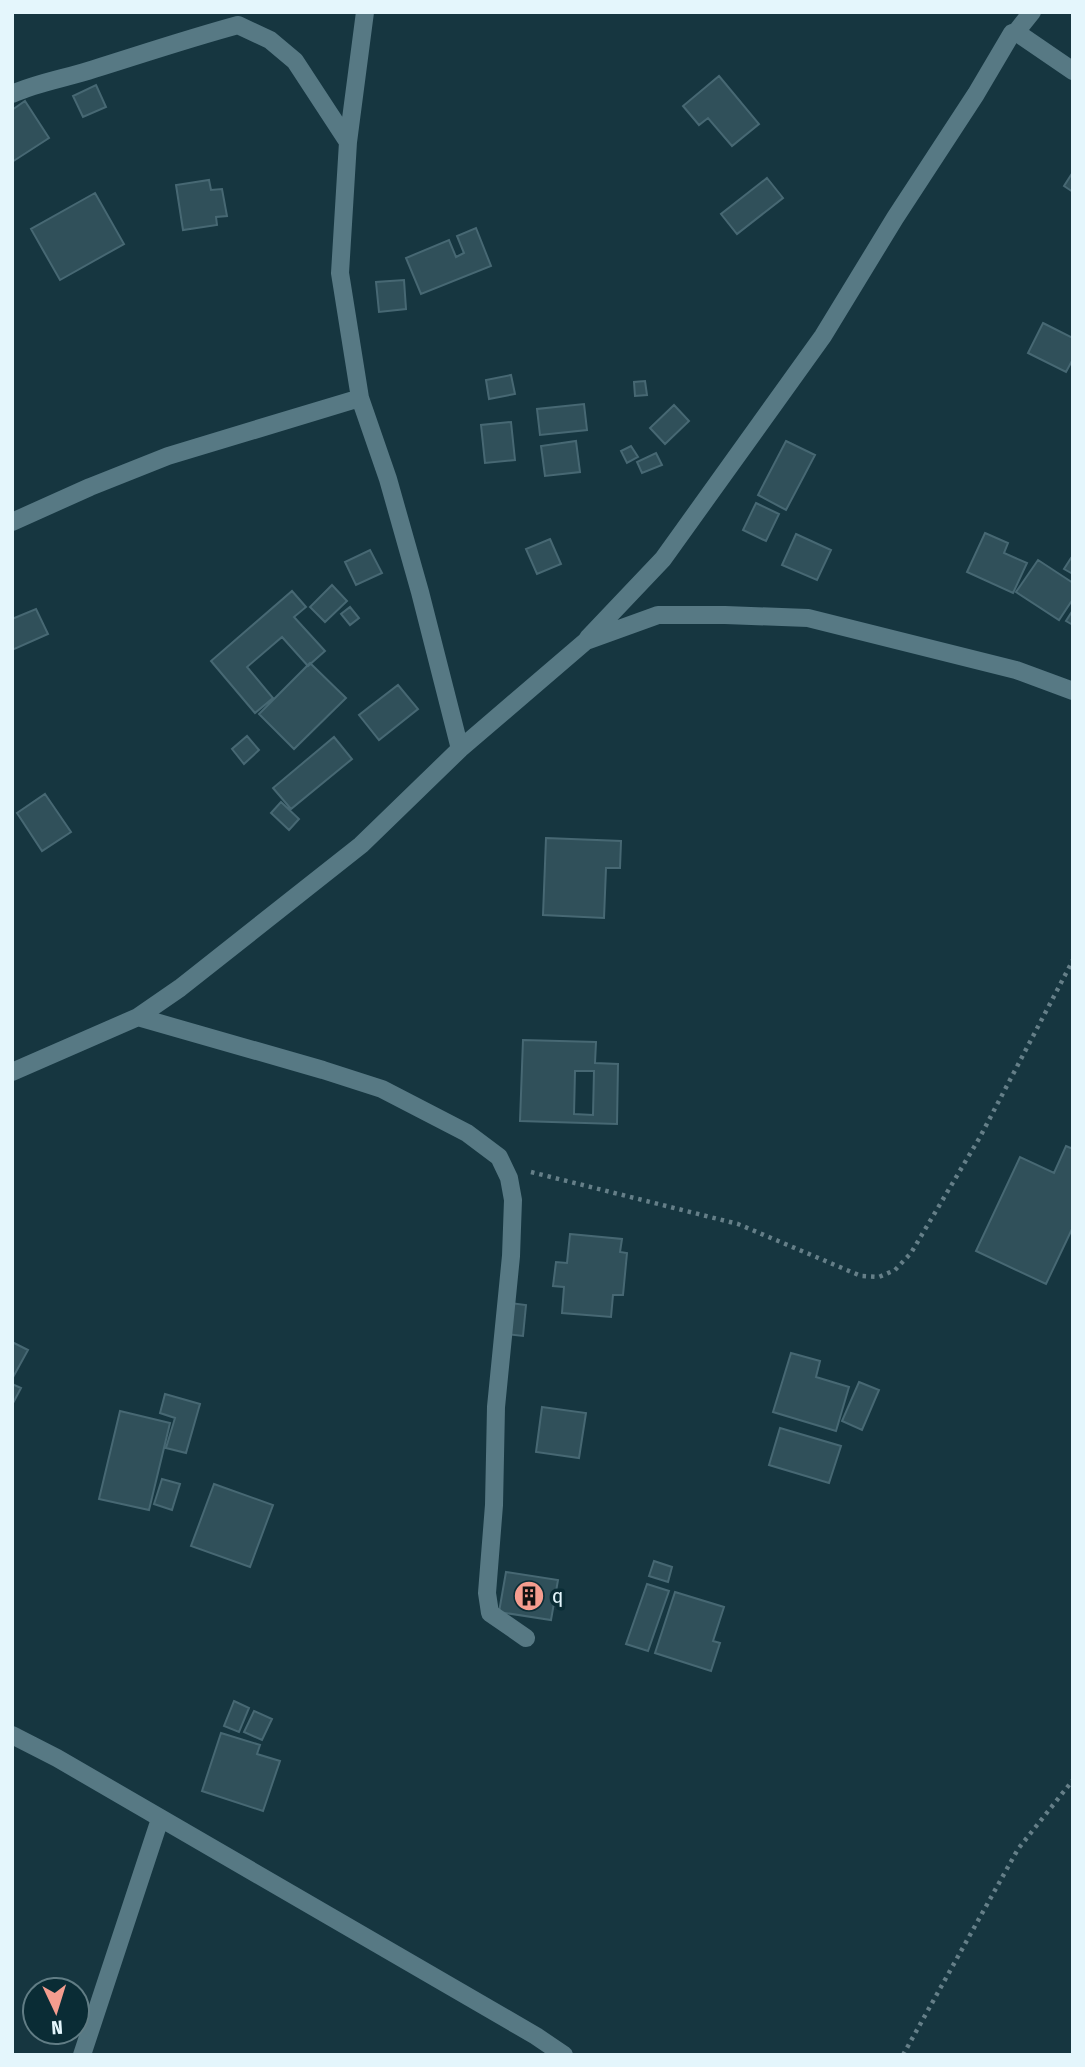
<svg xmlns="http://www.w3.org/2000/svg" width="1085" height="2067" viewBox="0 0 1085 2067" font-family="'Fira Sans Condensed',sans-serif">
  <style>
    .building { fill: #30505a; stroke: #476873; stroke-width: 2; fill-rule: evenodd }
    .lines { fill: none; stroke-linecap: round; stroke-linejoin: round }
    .path { stroke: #657f88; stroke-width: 4.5; stroke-dasharray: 3.5 5; stroke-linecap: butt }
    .minor { stroke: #577984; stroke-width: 18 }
    .labels { text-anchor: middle; stroke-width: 7; stroke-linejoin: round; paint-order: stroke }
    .poi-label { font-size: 21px; fill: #e4f6fc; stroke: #0a2c35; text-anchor: start }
  </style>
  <rect width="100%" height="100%" fill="#163640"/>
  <path class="building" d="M719 76 759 124 732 146 708 118 699 125 683 106Z
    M96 85 106 107 83 117 73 96Z
    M25 101 49 138 12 162V110Z
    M1073 172V192L1064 186Z
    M767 178 783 198 737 234 721 214Z
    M209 180 211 190 222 189 227 216 216 217 217 225 183 230 176 185Z
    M95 193 124 244 60 280 31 229Z
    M476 228 491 266 421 294 406 258 449 240 456 257 464 253 457 236Z
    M404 280 406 309 379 312 376 282Z
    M1043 323 1073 338V359L1066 372 1028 353Z
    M511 375 515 394 489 399 486 380Z
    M645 381 647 395 635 396 634 382Z
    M584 404 587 430 540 435 537 409Z
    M674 405 689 421 665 444 650 428Z
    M511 422 515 460 485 463 481 425Z
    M576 441 580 472 545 476 541 446Z
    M786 441 815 455 786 510 758 495Z
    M631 446 638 457 627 463 621 451Z
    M656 453 662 465 642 473 637 462Z
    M756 503 779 514 766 541 743 530Z
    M985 533 1008 543 1004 553 1027 563 1013 593 967 572Z
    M796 534 831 550 817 580 782 565Z
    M550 539 561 564 537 574 526 549Z
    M370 550 382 573 356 585 345 562Z
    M1071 558 1073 559V574L1064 569Z
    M1038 560 1073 583V599L1059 620 1016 592Z
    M332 585 347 601 325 622 310 607Z
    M292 591 306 607 294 617 325 651 308 666 282 637 247 667 273 698 255 713 211 661Z
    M350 607 359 618 350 625 341 614Z
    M36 609 48 634 12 650V619Z
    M1073 610V625L1066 621Z
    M310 663 346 698 294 749 259 714Z
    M398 685 418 709 379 740 359 715Z
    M247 736 259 750 244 764 232 749Z
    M334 737 352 759 291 809 273 788Z
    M45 794 71 832 42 851 17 813Z
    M281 802 299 819 289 830 271 813Z
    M546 838 621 841 620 868H606L604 918 543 915Z
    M523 1040 596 1042 595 1063 618 1064 617 1124 520 1121ZM575 1071H594L593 1115 574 1114Z
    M1066 1146 1073 1149V1227L1046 1284 976 1251 1020 1157 1054 1173Z
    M570 1234 622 1239 620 1252 627 1253 623 1295H613L611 1317 562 1313 564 1287 553 1286 556 1262 567 1263Z
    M510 1303 526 1305 523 1336 506 1334Z
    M12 1342 28 1350 12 1379Z
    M791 1353 820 1361 816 1377 849 1387 836 1431 773 1412Z
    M859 1382 879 1390 862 1430 842 1421Z
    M12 1384 21 1388 12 1405Z
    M165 1394 200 1404 186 1453 166 1448 175 1418 160 1413Z
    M542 1407 586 1413 579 1458 536 1452Z
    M120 1411 170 1423 149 1510 99 1499Z
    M780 1428 841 1446 829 1483 769 1465Z
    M162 1479 180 1484 172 1510 154 1504Z
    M214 1484 273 1505 250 1567 191 1546Z
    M654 1561 672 1567 668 1582 649 1576Z
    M506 1572 558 1580 551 1620 499 1612Z
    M647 1584 669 1591 648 1651 626 1644Z
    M675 1592 724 1607 713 1641 720 1643 711 1671 655 1653Z
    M234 1701 249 1708 239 1732 224 1726Z
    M254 1711 272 1719 262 1740 244 1732Z
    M221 1733 260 1745 257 1754 280 1761 263 1811 202 1791Z"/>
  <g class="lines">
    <path class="path" d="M531 1172 738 1224 861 1276 879 1277 895 1270 911 1253 980 1137 1073 960
      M903 2055 1018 1849 1073 1780"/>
    <path class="minor" d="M365 12 348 142 340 273 360 398 388 479 420 592 460 749
      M1016 32 1073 71
      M12 94C39 82 67 78 94 69 142 54 190 38 238 25L270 40 295 61 348 142
      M12 522 90 487 168 456 360 398
      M588 638 663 559 823 336 895 218 976 94 1012 33 1016 32 1032 12
      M138 1017 323 1070 382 1089 467 1133 499 1157 509 1178 513 1200 511 1256 496 1407 494 1505 487 1593 490 1613 526 1638
      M12 1072 138 1017 180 988 361 845 460 749 586 641 658 615H725L808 618 1016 670 1073 691
      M12 1735 57 1758 536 2036 564 2055
      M82 2055 160 1819"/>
  </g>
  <defs>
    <g id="building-disc" transform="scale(1.575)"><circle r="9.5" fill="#f59d8f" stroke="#0a2c35"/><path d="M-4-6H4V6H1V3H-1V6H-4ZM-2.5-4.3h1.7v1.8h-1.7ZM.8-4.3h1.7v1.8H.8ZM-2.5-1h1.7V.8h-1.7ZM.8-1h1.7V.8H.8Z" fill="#111"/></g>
  </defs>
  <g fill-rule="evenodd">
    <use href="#building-disc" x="529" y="1596"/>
  </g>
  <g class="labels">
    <g class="poi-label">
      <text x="552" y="1603">q</text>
    </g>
  </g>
  <rect width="1085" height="2067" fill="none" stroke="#e4f6fc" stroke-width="28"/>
  <g transform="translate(56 2011) rotate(176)"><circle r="33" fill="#0a2c35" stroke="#617d85" stroke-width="2"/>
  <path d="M0-5L12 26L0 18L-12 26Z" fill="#f59d8f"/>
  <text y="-10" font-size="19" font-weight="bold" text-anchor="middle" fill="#e4f6fc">N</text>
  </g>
</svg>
